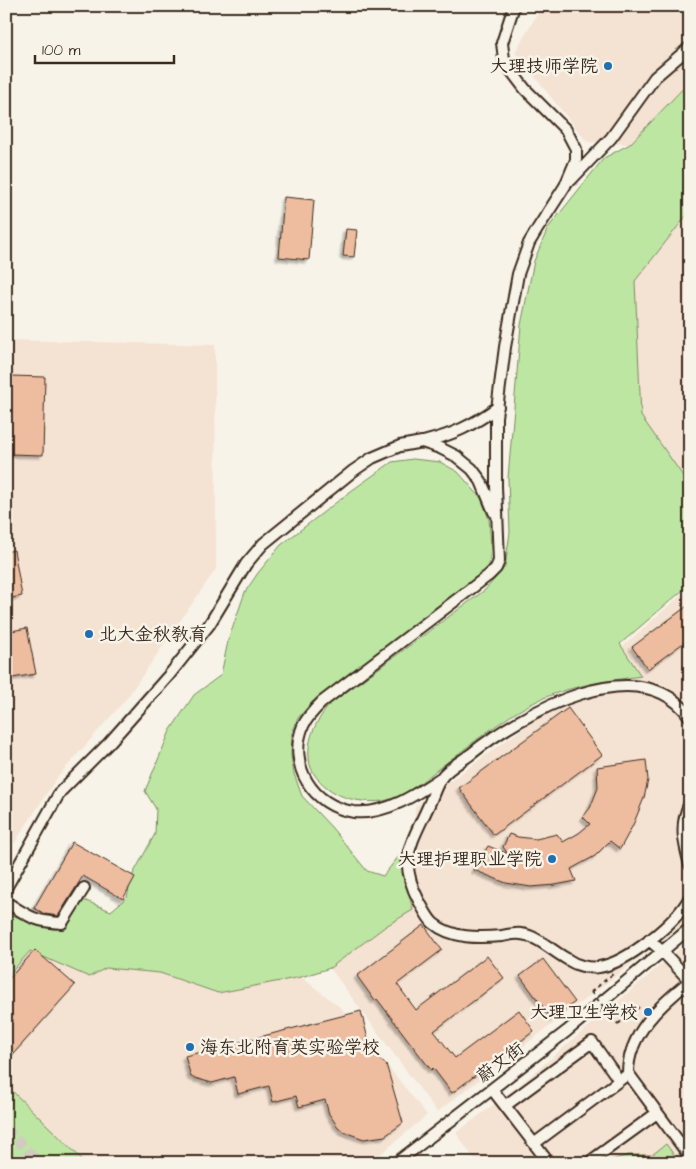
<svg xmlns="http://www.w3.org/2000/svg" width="696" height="1169" viewBox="0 0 696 1169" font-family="'Architects Daughter','LXGW WenKai TC',sans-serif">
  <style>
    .built { fill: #f4e2d2 }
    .green { fill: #bde6a3; stroke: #7c8860 }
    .building { fill: #eebc9f; stroke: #3b2a1e; filter: url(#shadow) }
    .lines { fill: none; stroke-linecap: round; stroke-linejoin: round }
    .minor-tunnel { stroke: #d1cbc0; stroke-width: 10; stroke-dasharray: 10 5; stroke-linecap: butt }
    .minor-casing { stroke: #3b2a1e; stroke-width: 14 }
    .path { stroke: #3b2a1e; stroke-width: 2; stroke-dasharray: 4 4; stroke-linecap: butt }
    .minor { stroke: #f7f3e8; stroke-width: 10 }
    .path-bridge { stroke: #3b2a1e; stroke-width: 2; stroke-dasharray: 4 4; stroke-linecap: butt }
    .poi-dot { fill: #1f6fb2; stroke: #f7f3e8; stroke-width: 2 }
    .labels { text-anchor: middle; stroke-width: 5; stroke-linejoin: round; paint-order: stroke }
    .poi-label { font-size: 18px; fill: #3b2a1e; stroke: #f7f3e8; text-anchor: end }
    .street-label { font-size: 18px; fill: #3b2a1e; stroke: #f7f3e8 }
  </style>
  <defs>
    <filter id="shadow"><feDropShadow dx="-3" dy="3" stdDeviation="1" flood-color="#0004"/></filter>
  </defs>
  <rect width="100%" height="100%" fill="#f7f3e8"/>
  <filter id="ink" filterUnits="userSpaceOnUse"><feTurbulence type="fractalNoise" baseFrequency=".02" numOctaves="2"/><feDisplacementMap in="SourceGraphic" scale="10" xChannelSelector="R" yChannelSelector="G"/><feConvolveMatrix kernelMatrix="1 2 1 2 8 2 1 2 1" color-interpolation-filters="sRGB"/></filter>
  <g filter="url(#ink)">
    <path class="built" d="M540 6H690V81L630 144 587 142 515 52 541 8Z
      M690 211V486L641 416 635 281Z
      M6 340 215 345 216 569 126 699 56 779 6 856Z
      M690 587V917L681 926 437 1112 330 968 386 926 413 910 415 807 567 696Z
      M690 940V1163H477L456 1133 521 1084Z
      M30 951 89 977 106 968 160 973 218 993 301 977 341 1008 427 1115 370 1163H85L6 1086V978Z"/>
    <path class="green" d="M690 81V211L635 281 641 416 690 486V584L620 644 641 676C607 681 573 685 541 699 504 716 471 745 438 769 423 781 403 798 383 801 367 803 345 800 332 791 321 784 309 772 309 758 307 737 317 720 330 704L485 590 505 567 510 532 508 478 521 325 534 261 548 228 604 158 630 144Z
      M413 459 440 462 458 472 481 498 489 519 491 547 489 566 480 575 312 702 298 718 292 733 291 756 294 774 302 796 332 828 367 871 383 876 399 856 413 910 386 926 330 968 301 977 218 993 160 973 106 968 89 977 30 951 6 978V913L41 925 65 924 81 899 111 911 127 897 132 876 155 834 156 809 145 791 170 731 194 695 221 675 228 641 245 592 258 573 281 545 351 491 392 462Z
      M6 1085 86 1163H6Z
      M666 1144 680 1163H600L629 1155H652Z"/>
    <path class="building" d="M284 197 314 200 309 260 279 257Z
      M346 229 357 230 354 257 343 256Z
      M11 376 45 377 43 455 9 454Z
      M14 550 22 596 6 599V552Z
      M690 604V638L648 669 632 647Z
      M27 628 36 674 6 679V632Z
      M568 708 602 755 494 835 459 788Z
      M646 760 648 780 644 798 633 825 620 849 610 841 595 856 571 869 576 881 555 885 531 887 506 883 474 870 488 846 508 854 503 847 509 834 518 837 536 839 557 834 563 842 579 833 590 824 583 817 590 808 598 788 597 767Z
      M72 842 135 877 123 899 83 876 58 916 45 914 34 908Z
      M424 925 442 950 397 984 416 1010 487 956 504 978 434 1031 455 1058 519 1010 534 1031 452 1093 433 1068 431 1070 377 999 375 1001 357 976Z
      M35 950 75 985 6 1062V982Z
      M543 959 575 1002 552 1019 520 976Z
      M361 1011 372 1055 386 1064 403 1123 385 1136 364 1139 344 1132 338 1127 329 1114 325 1100 299 1107 296 1096 273 1102 269 1086 238 1094 234 1077 212 1083 191 1077 185 1056Z"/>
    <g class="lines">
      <path class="minor-tunnel" d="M6 1128 39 1163
        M6 1161 8 1163"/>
      <g class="minor-casing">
        <path id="minor" d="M571 180 611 138 655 77 690 47
          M423 442C453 435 473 425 498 407
          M690 717C640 646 520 714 471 754 462 761 448 768 441 778 435 787 432 799 427 809 410 846 398 861 419 901 423 908 427 917 433 923 452 939 479 938 502 936 508 935 515 933 521 934 538 936 552 951 567 959 575 965 589 969 599 967 627 963 677 922 690 897
          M442 777C417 794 386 815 354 812 313 807 287 765 303 726 307 717 315 709 322 702L489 575 496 568 499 561 496 486V417L505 347 518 274 529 243 538 228 565 186 576 160V149L566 130 525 89 509 68 504 59 502 43 514 6
          M690 803C679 825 684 843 690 865
          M6 888 60 792 109 743 170 674 209 625 246 564 263 544 353 471 372 458 400 446 422 442 440 448 456 456 472 469 481 481 494 512
          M6 902C28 916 35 922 62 923L84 888
          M649 940 663 952 690 981
          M690 981C661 1004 628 1034 628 1073L690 1157
          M492 1089 549 1163
          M506 1105 592 1042 619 1080
          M535 1143 624 1077
          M396 1163 567 1031 690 928
          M588 1163 657 1113"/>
      </g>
      <path class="path" d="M591 992 614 973
        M618 1024 639 1007"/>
      <use href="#minor" class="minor"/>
      <path class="path-bridge" d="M591 992 618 1024"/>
    </g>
  </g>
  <g class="poi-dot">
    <circle cx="608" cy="66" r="5"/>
    <circle cx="89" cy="634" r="5"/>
    <circle cx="552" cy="859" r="5"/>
    <circle cx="648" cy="1012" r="5"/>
    <circle cx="190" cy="1047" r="5"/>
  </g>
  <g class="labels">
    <g class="poi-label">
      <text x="598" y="72">大理技师学院</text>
      <text x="99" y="640" text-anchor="start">北大金秋教育</text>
      <text x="542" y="865">大理护理职业学院</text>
      <text x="638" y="1018">大理卫生学校</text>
      <text x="200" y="1053" text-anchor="start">海东北附育英实验学校</text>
    </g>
    <g class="street-label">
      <text transform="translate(500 1062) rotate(-37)" y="6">蔚文街</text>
    </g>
  </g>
  <rect width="696" height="1169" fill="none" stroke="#f7f3e8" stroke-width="25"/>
  <rect x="12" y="12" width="671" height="1144" fill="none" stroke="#3b2a1e" stroke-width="2" filter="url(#ink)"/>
  <path d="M35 55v8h139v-8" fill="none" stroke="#3b2a1e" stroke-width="2.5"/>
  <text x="42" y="55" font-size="15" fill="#3b2a1e" stroke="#f7f3e8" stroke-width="4" paint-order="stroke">100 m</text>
</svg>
